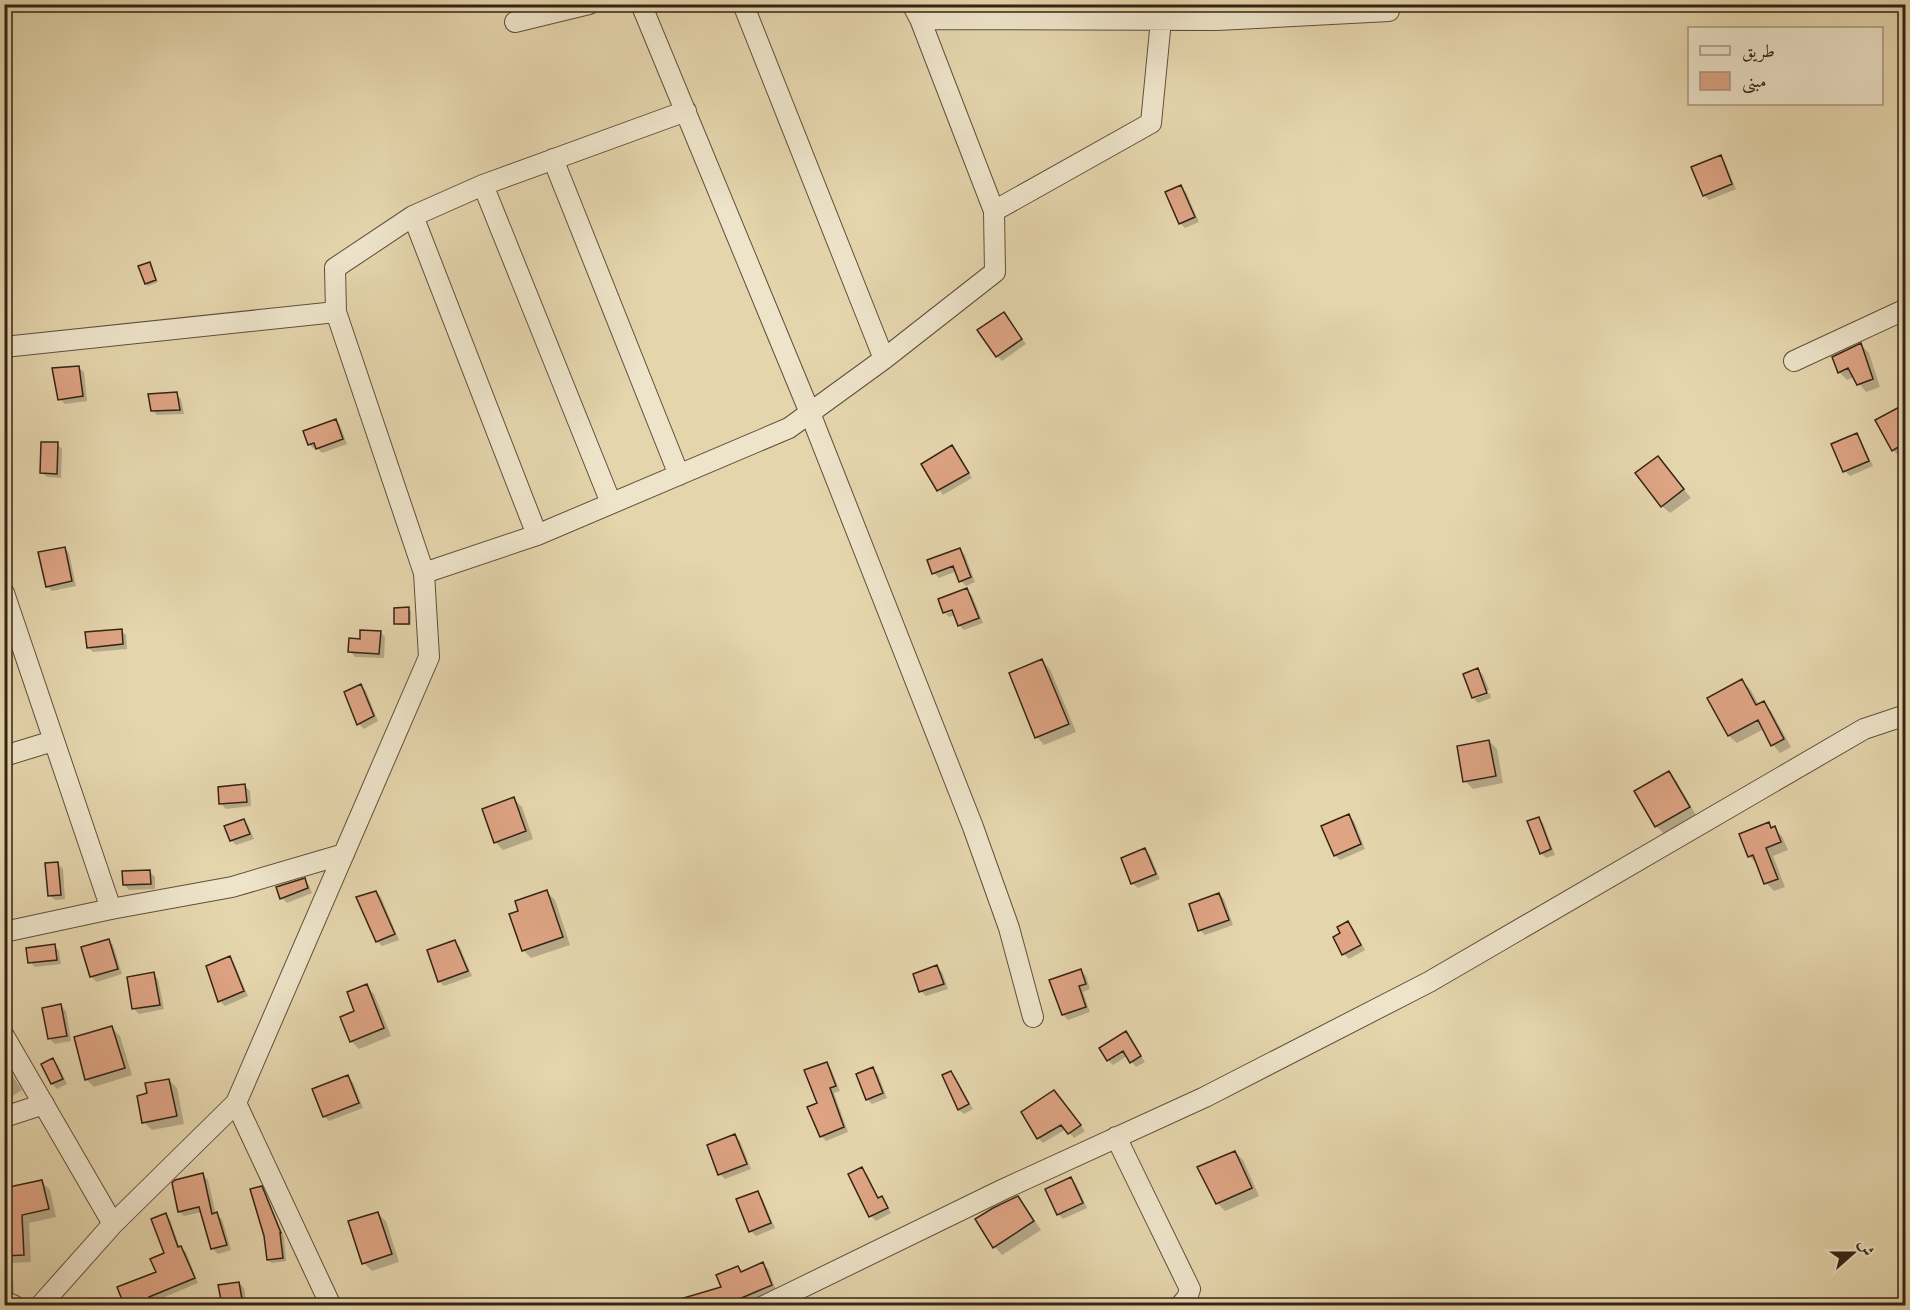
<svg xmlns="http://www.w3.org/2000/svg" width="1910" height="1310" viewBox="0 0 1910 1310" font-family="Alegreya,Amiri,serif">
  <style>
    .shadow { fill: #0003 }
    .building { fill: #dea484; stroke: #342314; stroke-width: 1.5 }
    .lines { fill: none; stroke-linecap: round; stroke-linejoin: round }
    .street-casing { stroke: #60503a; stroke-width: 22 }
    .street { stroke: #eee4ca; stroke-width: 20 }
  </style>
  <rect width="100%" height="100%" fill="#e5d5ad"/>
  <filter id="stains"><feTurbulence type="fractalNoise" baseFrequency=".00333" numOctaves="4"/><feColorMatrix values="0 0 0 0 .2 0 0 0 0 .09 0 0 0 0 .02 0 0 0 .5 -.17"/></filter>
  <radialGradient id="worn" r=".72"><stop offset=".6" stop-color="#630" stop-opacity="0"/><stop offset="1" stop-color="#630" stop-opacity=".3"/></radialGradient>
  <path class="shadow" d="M1720 157 1725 162 1736 189 1709 200 1704 195Z
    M1181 187 1186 192 1199 222 1185 228 1180 223Z
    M150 264 158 282 148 286 146 284Z
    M1008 319 1026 344 1002 361 997 356Z
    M1861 345 1869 353 1880 387 1866 392 1854 377 1847 380 1839 372Z
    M78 367 84 372 87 401 65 404 60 399Z
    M176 394 181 399 184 414 157 415 152 410Z
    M1906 405V455L1901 458 1893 450 1877 420Z
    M335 420 340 425 347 444 322 453 317 448 314 449 309 444Z
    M1856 435 1861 440 1873 466 1850 476 1845 471Z
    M57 444 62 449 61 478 47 477 41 472Z
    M952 447 972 478 943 495 923 464Z
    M1658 458 1691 498 1670 513 1662 506Z
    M64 548 69 553 76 586 52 591 47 586Z
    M960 549 965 555 975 582 966 586 961 581 957 571 939 578 934 573Z
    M967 590 972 595 983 623 964 630 959 625 955 615 949 617 946 614 959 609 945 611V613L940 600Z
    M408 609 411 611V625H398L396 623Z
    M121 630 126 635 127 649 93 652 88 647Z
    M380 632 385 637 384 658 355 657 350 651 361 640Z
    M1042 661 1050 669 1076 732 1044 745 1037 737Z
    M1478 670 1483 675 1489 690 1474 696V698H1473Z
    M1742 681 1750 689 1759 705 1763 703 1771 711 1791 747 1780 753 1773 745 1764 729 1737 743 1729 736 1709 699Z
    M361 686 366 691 378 721 364 729 359 724Z
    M1490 693 1491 698 1478 703 1474 699Z
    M4 729 10 748 4 749Z
    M1489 741 1497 749 1503 783 1473 789 1465 781Z
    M1668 773 1676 781 1696 815 1664 834 1656 826Z
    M245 786 250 791 251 806 226 809 221 804Z
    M514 799 522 807 533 839 503 850 495 842Z
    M1349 816 1354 821 1365 849 1340 860 1335 855Z
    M1538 818 1543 823 1555 855 1546 858 1541 853Z
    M243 820 248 825 254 839 236 845 231 840Z
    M1768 824 1782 836 1788 850 1773 856 1785 887 1774 891 1766 883 1758 865 1749 856Z
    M1145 850 1150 855 1160 879 1138 888 1132 883Z
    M58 864 63 869 65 899 55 900 49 895Z
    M150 872 155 877V889L129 890 124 884Z
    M304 880 309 885 312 893 287 903 282 898Z
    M376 892 381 897 399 940 382 946 377 941Z
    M547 892 555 900 570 945 531 958 523 950 520 911Z
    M1219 894 1224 899 1233 925 1205 935 1200 930 1191 905Z
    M1348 923 1353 928 1365 950 1349 959 1344 954 1342 934Z
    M108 940 113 945 122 974 97 982 91 977 83 948Z
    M455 942 460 947 472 976 444 986 439 981Z
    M54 946 59 951 61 964 35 967 30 962Z
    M229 958 234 963 248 996 225 1006 220 1001Z
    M937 967 942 972 948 989 926 996 921 991Z
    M1081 971 1086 976 1090 989 1083 992 1090 1012 1068 1020 1063 1015Z
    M153 974 158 979 164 1009 139 1014 134 1009Z
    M366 986 374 994 391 1036 359 1049 351 1041 356 1012Z
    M61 1006 66 1011 71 1041 55 1044 50 1039Z
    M112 1028 120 1036 132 1075 94 1087 86 1079Z
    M1126 1033 1145 1062 1136 1067 1127 1056 1113 1065 1108 1060Z
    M53 1060 58 1065 67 1084 57 1089 52 1084 43 1064Z
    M4 1063 22 1090 11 1097 7 1092 13 1107 4 1111Z
    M826 1064 831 1069 840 1091 834 1093 848 1132 826 1141 821 1136 818 1104Z
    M873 1069 878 1074 887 1098 872 1104 867 1099Z
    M951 1073 956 1078 973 1109 964 1114 959 1110 944 1076Z
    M348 1077 353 1082 363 1108 329 1121 324 1116Z
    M169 1080 177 1088 184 1124 152 1130 144 1122Z
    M1059 1097 1085 1131 1074 1138 1066 1129 1043 1143 1038 1138Z
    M4 1134 11 1151 4 1154Z
    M735 1136 740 1141 751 1169 725 1179 720 1174Z
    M1235 1152 1243 1160 1259 1196 1225 1211 1217 1203Z
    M862 1169 867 1174 879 1199 881 1198 886 1203 891 1213 876 1221 871 1216Z
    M203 1175 208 1180 216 1215 222 1219 231 1250 218 1254 213 1249 202 1212 184 1216 179 1211Z
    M1071 1179 1076 1184 1087 1208 1063 1219 1058 1214Z
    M42 1182 50 1190 56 1217 29 1223 31 1262 12 1263 14 1297 4 1299V1228Z
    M261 1188 265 1192 284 1237 286 1261 272 1263 268 1260Z
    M757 1193 762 1198 775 1228 756 1236 751 1231Z
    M1017 1198 1025 1206 1041 1230 1002 1255 995 1247Z
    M378 1214 386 1221 399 1262 372 1271 364 1263Z
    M165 1215 170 1220 180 1248 186 1252 198 1283 153 1302 154 1306H126L119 1288 158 1273 165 1254Z
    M763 1264 768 1269 776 1290 741 1306H674L673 1303 723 1288 738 1267 743 1273Z
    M239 1283 244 1288 247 1306H223L220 1286Z"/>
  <path class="building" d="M1721 155 1732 184 1703 196 1691 167Z
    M1181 185 1195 217 1179 224 1165 192Z
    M150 262 156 280 145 284 138 266Z
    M1004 312 1022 339 996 357 977 330Z
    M1861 343 1873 379 1857 385 1848 368 1838 373 1832 357Z
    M79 366 83 396 58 400 52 368Z
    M177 392 180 410 151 411 148 394Z
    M1905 404V443L1892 451 1875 420Z
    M336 419 343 439 316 449 314 443 308 445 303 431Z
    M1857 433 1869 461 1843 472 1831 444Z
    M41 442H58L57 474 40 473Z
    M952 445 969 473 937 491 921 464Z
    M1658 456 1684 489 1661 507 1635 473Z
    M65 547 72 581 46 587 38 552Z
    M960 548 971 577 959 582 953 566 932 574 927 560Z
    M967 588 979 618 958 626 952 610 943 613 938 599Z
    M409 607V624H394V608Z
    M122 629 123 644 87 648 85 632Z
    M360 630 381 631 379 654 348 652 349 638 360 639Z
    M1042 659 1069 724 1035 738 1009 673Z
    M1478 668 1487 693 1472 698 1463 674Z
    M1742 679 1756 705 1764 701 1784 739 1771 746 1758 720 1728 736 1707 698Z
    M361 684 374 716 357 725 344 692Z
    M1489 740 1496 776 1463 782 1457 746Z
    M1669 771 1690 807 1655 827 1634 791Z
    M245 784 247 802 219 804 218 787Z
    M514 797 526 831 494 843 482 809Z
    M1349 814 1361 844 1334 856 1321 826Z
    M1539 817 1551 849 1540 854 1527 821Z
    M244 819 250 834 230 841 224 826Z
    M1769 822 1771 828 1775 826 1781 842 1766 848 1778 879 1764 884 1753 855 1748 857 1739 834Z
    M1145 848 1156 874 1131 884 1121 858Z
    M58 862 61 895 48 896 45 863Z
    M150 870 151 884 123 885 122 871Z
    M305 878 308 888 280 899 276 887Z
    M547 890 563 937 522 951 509 914 518 911 515 901Z
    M376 891 395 934 376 942 356 897Z
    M1219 893 1229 920 1198 931 1189 904Z
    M1348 921 1361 945 1342 955 1333 937 1340 933 1337 927Z
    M109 939 118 969 90 977 81 947Z
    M455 940 468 971 438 982 427 950Z
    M55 944 57 960 28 963 26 948Z
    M230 956 244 991 218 1002 206 966Z
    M937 965 944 984 919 992 913 974Z
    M1081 969 1086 984 1079 986 1086 1007 1062 1015 1049 980Z
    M154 972 160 1005 132 1009 127 977Z
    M367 984 384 1028 350 1042 340 1017 354 1011 347 992Z
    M61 1004 67 1036 48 1039 42 1008Z
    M112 1026 125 1068 85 1080 74 1037Z
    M1126 1031 1141 1056 1130 1063 1123 1051 1107 1061 1099 1048Z
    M53 1058 63 1079 51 1084 41 1064Z
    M827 1062 836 1086 830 1088 844 1127 820 1137 807 1107 817 1103 804 1070Z
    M873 1067 883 1093 866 1100 856 1074Z
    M951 1071 969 1104 958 1110 942 1075Z
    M348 1075 359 1103 323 1117 312 1089Z
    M169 1079 177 1116 142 1123 137 1096 147 1093 145 1083Z
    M1054 1090 1081 1125 1068 1134 1061 1125 1037 1139 1021 1112Z
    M735 1134 747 1164 718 1175 707 1145Z
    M1235 1151 1252 1188 1216 1204 1197 1167Z
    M862 1167 878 1198 882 1196 888 1208 869 1217 848 1174Z
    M203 1173 212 1214 217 1212 227 1245 211 1249 199 1207 178 1212 172 1183 175 1180Z
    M1071 1177 1083 1203 1057 1215 1045 1189Z
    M42 1180 49 1209 22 1215 24 1255 4 1256V1188Z
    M262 1186 281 1233H280L283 1258 267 1260 264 1236 250 1189Z
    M758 1191 771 1223 749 1232 736 1199Z
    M1018 1196 1034 1221 993 1248 975 1219 993 1208Z
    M378 1212 392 1254 362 1264 348 1221Z
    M166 1213 178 1247 181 1246 195 1278 149 1297 152 1305H124L117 1287 156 1272 150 1259 164 1253 151 1219Z
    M763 1262 772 1285 725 1305H670V1302L721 1287 716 1275 738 1266 741 1272Z
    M239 1282 243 1305H222L218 1285Z"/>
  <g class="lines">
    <g class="street-casing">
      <path id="street" d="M641 4 810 413 973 827 1009 928 1033 1017
        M743 4 884 359
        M920 19 1217 20 1389 11
        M515 22 589 4
        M553 159 679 475
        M483 185 611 503
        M994 211 1151 123 1161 20
        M413 216 537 535
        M4 347 336 312
        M1794 361 1906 309
        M424 573 537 535 789 428 884 359 995 272 994 211 920 19 912 4
        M4 593 111 909
        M4 756 53 741
        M4 932 111 909 232 887 344 854
        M4 1036 113 1224
        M236 1103 331 1306
        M4 1117 44 1104
        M1116 1137 1190 1289 1187 1298 1180 1306
        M4 1301 15 1306
        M40 1306 113 1224 236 1103 429 657 424 573 336 312 335 268 413 216 483 185 686 111
        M764 1306 1004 1189 1205 1097 1429 982 1864 729 1906 715"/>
    </g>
    <use href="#street" class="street"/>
  </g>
  <rect width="1910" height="1310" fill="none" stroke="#e5d5ad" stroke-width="24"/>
  <rect x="6" y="6" width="1898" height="1298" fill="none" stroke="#342314" stroke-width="3"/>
  <rect x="12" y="12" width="1886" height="1286" fill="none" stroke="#342314" stroke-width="1.5"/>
  <rect x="1688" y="27" width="195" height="78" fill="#eee4ca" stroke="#a49781" stroke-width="1.5"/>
  <rect x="1700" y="46" width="30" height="9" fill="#eee4ca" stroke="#a49781" stroke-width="1.5"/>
  <text x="1742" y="57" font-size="18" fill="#342314">طريق</text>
  <rect x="1700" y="72" width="30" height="18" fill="#dea484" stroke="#a49781" stroke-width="1.5"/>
  <text x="1742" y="87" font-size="18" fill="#342314">مبنى</text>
  <g transform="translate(1853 1253) rotate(69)" stroke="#eee4ca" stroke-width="4.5" paint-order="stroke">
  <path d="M0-4.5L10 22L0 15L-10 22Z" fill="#342314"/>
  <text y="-9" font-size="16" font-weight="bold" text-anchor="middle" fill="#342314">ش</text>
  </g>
  <rect width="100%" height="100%" filter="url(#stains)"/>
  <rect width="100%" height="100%" fill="url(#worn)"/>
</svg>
